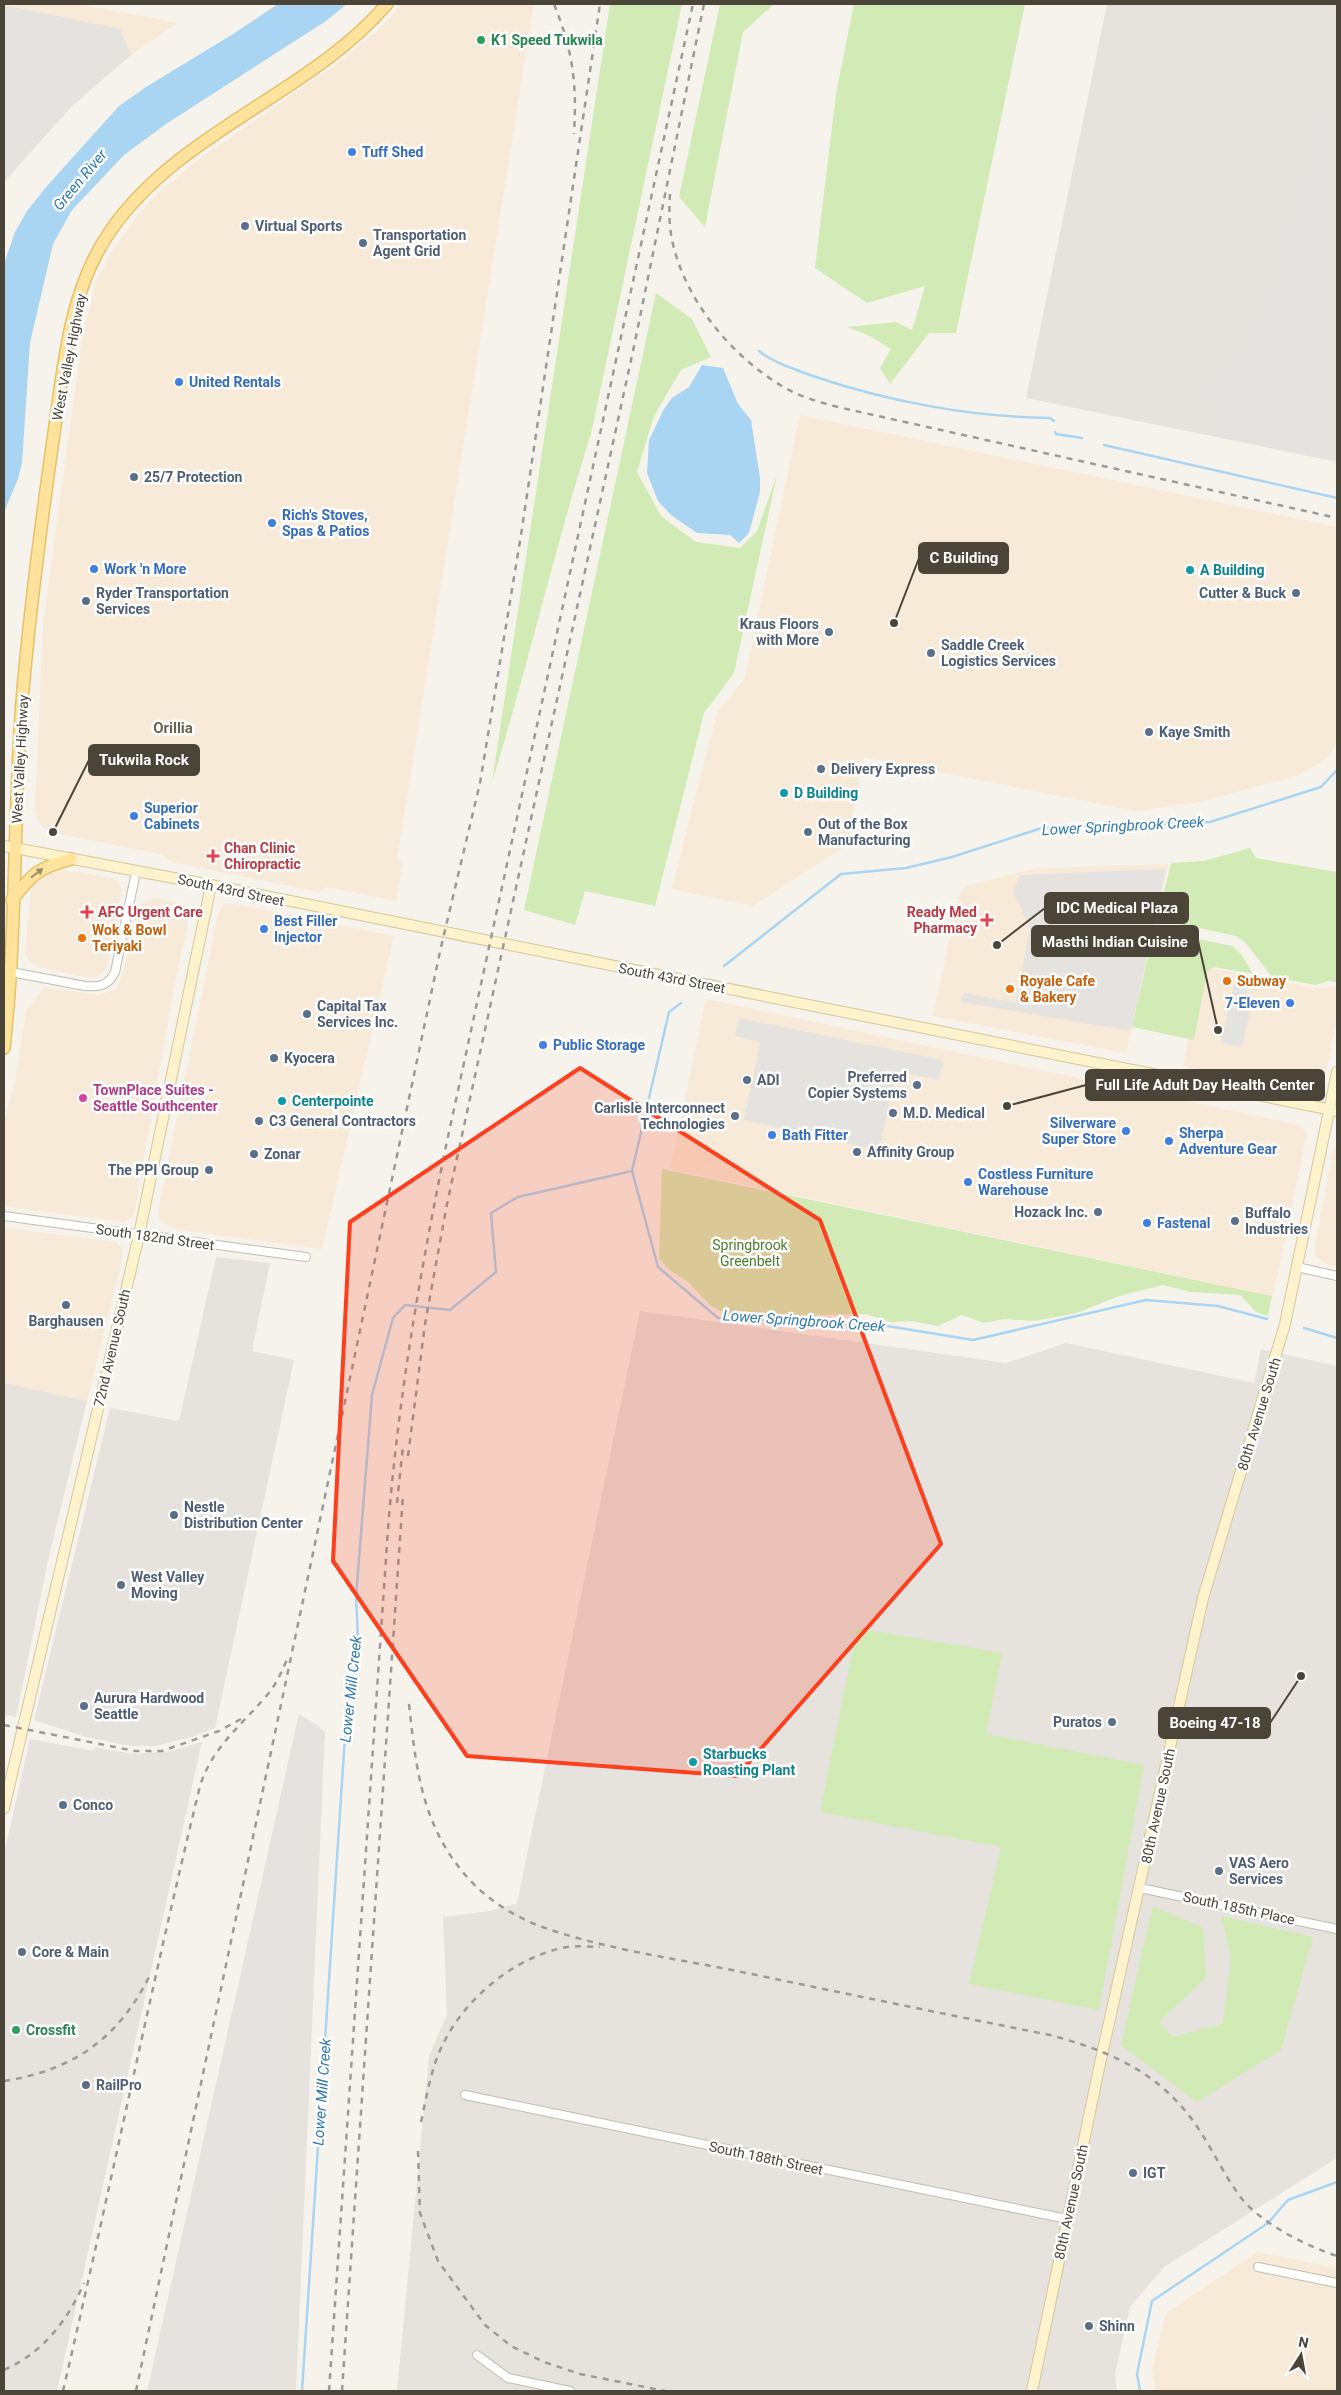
<svg xmlns="http://www.w3.org/2000/svg" width="1341" height="2395" viewBox="0 0 1341 2395" font-family="Roboto,sans-serif">
  <style>
    .commercial { fill: #f7ead8 }
    .industrial { fill: #e6e2dd }
    .green { fill: #d2eab5 }
    .parking { fill: #e5e3e0 }
    .water { fill: #a9d4f2 }
    .lines { fill: none; stroke-linecap: round; stroke-linejoin: round }
    .stream { stroke: #a9d4f2; stroke-width: 2.5 }
    .street-casing { stroke: #c2bbae; stroke-width: 10 }
    .secondary-casing { stroke: #d6c79b; stroke-width: 12 }
    .primary-casing { stroke: #e6c16a; stroke-width: 14 }
    .street { stroke: #fff; stroke-width: 8 }
    .secondary { stroke: #fff3cd; stroke-width: 10 }
    .primary { stroke: #ffe39c; stroke-width: 11 }
    .rail { stroke: #9a9a9a; stroke-width: 2.5; stroke-dasharray: 6 6; stroke-linecap: butt }
    .oneway { fill: #9c8c66 }
    .marked { fill: #fc3f1d; fill-opacity: 0.2; stroke: #fc3f1d; stroke-width: 4; stroke-linejoin: round }
    .leisure-dot { fill: #2e9e5b; stroke: #fff; stroke-width: 2 }
    .shop-dot { fill: #3f7fe0; stroke: #fff; stroke-width: 2 }
    .service-dot { fill: #5c6f8a; stroke: #fff; stroke-width: 2 }
    .culture-dot { fill: #0f9aa8; stroke: #fff; stroke-width: 2 }
    .health-dot { fill: #e0444e; stroke: #fff; stroke-width: 2 }
    .food-dot { fill: #e8710a; stroke: #fff; stroke-width: 2 }
    .hotel-dot { fill: #d1479c; stroke: #fff; stroke-width: 2 }
    .labels { text-anchor: middle; stroke-width: 5; stroke-linejoin: round; paint-order: stroke }
    .leisure-label { font-size: 14px; font-weight: bold; fill: #27864d; stroke: #fff; text-anchor: start }
    .shop-label { font-size: 14px; font-weight: bold; fill: #366cbe; stroke: #fff; text-anchor: start }
    .service-label { font-size: 14px; font-weight: bold; fill: #4e5e75; stroke: #fff; text-anchor: start }
    .street-label { font-size: 14px; fill: #4b4439; stroke: #fff }
    .culture-label { font-size: 14px; font-weight: bold; fill: #0d838f; stroke: #fff; text-anchor: start }
    .health-label { font-size: 14px; font-weight: bold; fill: #be3a42; stroke: #fff; text-anchor: start }
    .food-label { font-size: 14px; font-weight: bold; fill: #c56008; stroke: #fff; text-anchor: start }
    .hotel-label { font-size: 14px; font-weight: bold; fill: #b23c85; stroke: #fff; text-anchor: start }
    .park-label { font-size: 14px; fill: #4a7f2a; stroke: #fff }
    .water-label { font-size: 15px; font-style: italic; fill: #2e7ab2; stroke: #fff }
    .neighbourhood-label { font-size: 15px; font-weight: bold; fill: #6e6250; stroke: #fff }
    .leader { fill: none; stroke: #4b4439; stroke-width: 2 }
    .callout-dot { fill: #4b4439; stroke: #fff; stroke-width: 2 }
    .callout { fill: #4b4439; stroke: #4b4439; stroke-width: 2 }
    .callout-label { font-size: 15px; text-anchor: middle; font-weight: bold; fill: #fff }
  </style>
  <rect width="100%" height="100%" fill="#f6f3ec"/>
  <path class="commercial" d="M4 4H79L178 23 131 55 71 107 4 182Z
    M401 4H534L397 860 403 861 396 901 327 887 319 892 172 862 160 854 50 832 39 824 35 808 43 625 82 339 96 282 114 248 138 215 159 192 199 159 339 62 382 27Z
    M800 415 1337 527V743L1326 759 1299 775 1200 802 1136 811 864 757 847 845 753 906 672 889 717 713 745 678Z
    M1168 864 1126 1053 933 1016 959 896 966 886 1037 868Z
    M61 869 111 878 119 883 122 889 107 968 97 977 90 978 39 967 28 959 25 952 31 887 36 880 51 870Z
    M154 897 176 902 184 908 187 915 188 924 174 986 135 1210 132 1218 124 1222 7 1207 4 1205V1121L15 1082 26 1010 44 987 97 995 115 990 123 975 137 911 140 905Z
    M230 903 394 936 322 1249 173 1229 160 1220 158 1212 218 913 223 905Z
    M1204 967 1315 988 1337 986V1017L1325 1078 1318 1086 1310 1093 1183 1066Z
    M706 999 1299 1125 1307 1133 1273 1296 670 1169Z
    M1337 1146V1267L1328 1265 1316 1257 1315 1245 1333 1151Z
    M5 1228 116 1242 122 1248 123 1256 87 1401 4 1383Z
    M1257 2252 1337 2268V2391H1156L1152 2370 1166 2313Z"/>
  <path class="industrial" d="M1107 4H1337V462L1026 398Z
    M216 1257 270 1263 252 1351 294 1360 215 1728 195 1736 156 1746H131L86 1737 34 1720 110 1408 179 1421Z
    M640 1311 1006 1363 1066 1343 1254 1383 1261 1349 1337 1366V2158L1164 2267 1130 2307 1115 2374 1117 2391H397L429 2056 447 2014 443 1917 490 1911 517 1903Z
    M4 1383 87 1401 49 1556 16 1717 4 1715Z
    M299 1714 325 1731 296 2391H147Z
    M30 1739 94 1751 95 1747 133 1754 171 1751 202 1742 57 2391H4V1854Z"/>
  <path class="green" d="M610 4H682L591 434C554 549 528 667 492 782Z
    M720 4H774L743 32 705 227 679 197Z
    M854 4H1025L956 333H929L890 384 880 368 891 349 870 336 847 327 896 322 912 330 925 286 867 303 815 268 836 94Z
    M656 293 692 319 711 357 681 370 654 416 637 472 661 516 696 542 740 548 757 531 777 475 734 673 704 713 655 906 585 891 575 925 524 910Z
    M1250 848 1256 858 1337 872 1336 982 1328 981 1315 985 1272 977 1245 942 1236 936 1157 919 1171 863 1204 861Z
    M1154 930 1232 946 1241 954 1253 974 1214 967 1207 971 1194 1040 1132 1027Z
    M662 1169 1272 1296 1268 1316 1256 1312 1240 1295 1191 1292 1163 1285 1119 1296 1077 1313 1034 1321 1005 1319 984 1323 962 1315 938 1326 912 1321 890 1322 866 1314 732 1317 711 1306 688 1282 671 1271 659 1259Z
    M857 1628 1002 1653 986 1734 1144 1765 1099 2010 969 1984 1001 1847 820 1812Z
    M1153 1906 1203 1928 1206 1978 1159 2022 1172 2037 1223 2024 1231 1957 1221 1916 1313 1937 1281 2050 1197 2102 1121 2045Z"/>
  <path class="parking" d="M4 5 120 29 131 55 71 107 4 182Z
    M1337 42V460L1224 437 1198 395 1238 344 1263 303 1295 182Z
    M1166 869 1131 1031 961 1002 964 993 1016 1003 1030 928 1013 892 1020 875Z
    M1234 983 1247 986 1245 996 1253 998 1242 1047 1221 1043Z
    M739 1018 943 1060 939 1080 896 1072 879 1150 744 1120 760 1042 735 1036Z
    M299 1714 325 1731 269 2391H150Z"/>
  <path class="water" d="M278 4H347L326 21 166 124 124 155 72 210 53 244 30 343 22 463 18 479 4 512V264L15 232 27 211 47 186 119 106 146 87 233 34Z
    M702 365 723 368 738 404 751 420 760 478V492L749 533 739 543 730 535 697 533 671 515 658 501 647 473 649 440 664 409 672 398 689 387Z"/>
  <g class="lines">
    <path class="stream" d="M759 351C774 363 792 368 810 375 885 401 970 417 1050 418L1054 421
      M1055 432 1056 434 1082 438
      M1104 445 1337 498
      M724 966 841 874 906 868 952 857 1042 828 1210 822 1321 787 1337 770
      M681 1003 669 1012 632 1171 658 1267 718 1318 869 1323 973 1340 1146 1300 1218 1306 1267 1319
      M1304 1328 1337 1338
      M302 2391 347 1706 358 1639 356 1597 372 1395 393 1318 405 1305 450 1310 496 1272 491 1213 518 1197 632 1171
      M1140 2391 1137 2374 1152 2301 1268 2223 1288 2200 1337 2182"/>
    <g class="street-casing">
      <path id="street" d="M11 972 85 986C100 987 108 986 115 972L136 872
        M4 1216 306 1257
        M1297 1267 1337 1276
        M1140 1888 1337 1929
        M465 2095 1067 2219
        M1258 2267 1337 2283
        M477 2355 508 2378 570 2391"/>
    </g>
    <g class="secondary-casing">
      <path id="secondary" d="M4 846 211 885 1337 1111
        M4 1808 139 1235 211 885
        M1032 2391 1099 2068 1203 1598 1285 1324 1337 1072"/>
    </g>
    <g class="primary-casing">
      <path id="primary" d="M12 900C33 873 38 868 71 859
        M4 1048C17 933 13 817 22 702 29 617 40 532 52 447 63 374 67 292 111 230 181 130 310 94 387 4"/>
    </g>
    <use href="#street" class="street"/>
    <use href="#secondary" class="secondary"/>
    <use href="#primary" class="primary"/>
    <path class="rail" d="M554 4C573 52 577 82 574 134
      M670 194C669 209 669 225 672 240 685 301 732 357 785 388 805 399 829 405 851 410L1337 518
      M408 1456 425 1324 447 1204 633 351 704 4
      M397 1503 403 1446
      M409 1704C416 1769 422 1827 468 1878 488 1901 520 1920 548 1929 607 1949 671 1958 732 1970 838 1992 944 2014 1050 2035 1099 2048 1146 2066 1181 2106 1205 2132 1218 2166 1239 2195 1258 2222 1306 2246 1337 2256
      M4 1725 135 1751H162L219 1731 241 1719
      M4 2081C75 2070 120 2037 151 1973
      M421 2122C427 2095 431 2067 444 2042 467 1997 513 1959 562 1948 574 1945 588 1947 600 1947
      M418 2151 420 2213 438 2261 485 2325 511 2346 544 2362 580 2374 665 2391
      M4 2370C42 2353 67 2322 84 2283
      M63 2391C110 2190 151 1987 200 1786 212 1747 242 1725 268 1694 277 1683 282 1671 288 1657
      M136 2391 441 947 480 783 521 535 600 4
      M329 2391 388 1529C398 1399 420 1273 446 1146L693 4
      M342 2391 403 1495"/>
  </g>
  <defs><path id="oneway-solid" d="M-6-.8H1V-3.2L6.5 0L1 3.2V.8H-6Z" transform="scale(1.25)"/></defs>
  <use class="oneway" href="#oneway-solid" transform="translate(37 873) rotate(-37)"/>
  <path class="marked" d="M580 1068 820 1220 941 1544 737 1776 467 1756 333 1561 350 1222Z"/>
  <g class="leisure-dot">
    <circle cx="481" cy="40" r="5"/>
    <circle cx="16" cy="2030" r="5"/>
  </g>
  <g class="shop-dot">
    <circle cx="352" cy="152" r="5"/>
    <circle cx="179" cy="382" r="5"/>
    <circle cx="272" cy="523" r="5"/>
    <circle cx="94" cy="569" r="5"/>
    <circle cx="134" cy="816" r="5"/>
    <circle cx="264" cy="929" r="5"/>
    <circle cx="1290" cy="1003" r="5"/>
    <circle cx="543" cy="1045" r="5"/>
    <circle cx="1126" cy="1131" r="5"/>
    <circle cx="772" cy="1135" r="5"/>
    <circle cx="1169" cy="1141" r="5"/>
    <circle cx="968" cy="1182" r="5"/>
    <circle cx="1147" cy="1223" r="5"/>
  </g>
  <g class="service-dot">
    <circle cx="245" cy="226" r="5"/>
    <circle cx="363" cy="243" r="5"/>
    <circle cx="134" cy="477" r="5"/>
    <circle cx="1296" cy="593" r="5"/>
    <circle cx="86" cy="601" r="5"/>
    <circle cx="829" cy="632" r="5"/>
    <circle cx="931" cy="653" r="5"/>
    <circle cx="1149" cy="732" r="5"/>
    <circle cx="821" cy="769" r="5"/>
    <circle cx="808" cy="832" r="5"/>
    <circle cx="307" cy="1014" r="5"/>
    <circle cx="274" cy="1058" r="5"/>
    <circle cx="747" cy="1080" r="5"/>
    <circle cx="917" cy="1085" r="5"/>
    <circle cx="893" cy="1113" r="5"/>
    <circle cx="735" cy="1116" r="5"/>
    <circle cx="259" cy="1121" r="5"/>
    <circle cx="857" cy="1152" r="5"/>
    <circle cx="254" cy="1154" r="5"/>
    <circle cx="209" cy="1170" r="5"/>
    <circle cx="1098" cy="1212" r="5"/>
    <circle cx="1235" cy="1221" r="5"/>
    <circle cx="66" cy="1305" r="5"/>
    <circle cx="174" cy="1515" r="5"/>
    <circle cx="121" cy="1585" r="5"/>
    <circle cx="84" cy="1706" r="5"/>
    <circle cx="1112" cy="1722" r="5"/>
    <circle cx="63" cy="1805" r="5"/>
    <circle cx="1219" cy="1871" r="5"/>
    <circle cx="22" cy="1952" r="5"/>
    <circle cx="86" cy="2085" r="5"/>
    <circle cx="1133" cy="2173" r="5"/>
    <circle cx="1089" cy="2326" r="5"/>
  </g>
  <g class="culture-dot">
    <circle cx="1190" cy="570" r="5"/>
    <circle cx="784" cy="793" r="5"/>
    <circle cx="282" cy="1101" r="5"/>
    <circle cx="693" cy="1762" r="5"/>
  </g>
  <g class="health-dot">
    <path d="M210.5 848.5h5v5h5v5h-5v5h-5v-5h-5v-5h5z"/>
    <path d="M84.5 904.5h5v5h5v5h-5v5h-5v-5h-5v-5h5z"/>
    <path d="M984.5 912.5h5v5h5v5h-5v5h-5v-5h-5v-5h5z"/>
  </g>
  <g class="food-dot">
    <circle cx="82" cy="938" r="5"/>
    <circle cx="1227" cy="981" r="5"/>
    <circle cx="1010" cy="989" r="5"/>
  </g>
  <circle class="hotel-dot" cx="83" cy="1098" r="5"/>
  <g class="labels">
    <g class="leisure-label">
      <text x="491" y="45">K1 Speed Tukwila</text>
      <text x="26" y="2035">Crossfit</text>
    </g>
    <g class="shop-label">
      <text x="362" y="157">Tuff Shed</text>
      <text x="189" y="387">United Rentals</text>
      <text x="282" y="520">Rich's Stoves,<tspan x="282" dy="16">Spas &amp; Patios</tspan></text>
      <text x="104" y="574">Work 'n More</text>
      <text x="144" y="813">Superior<tspan x="144" dy="16">Cabinets</tspan></text>
      <text x="274" y="926">Best Filler<tspan x="274" dy="16">Injector</tspan></text>
      <text x="1280" y="1008" text-anchor="end">7-Eleven</text>
      <text x="553" y="1050">Public Storage</text>
      <text x="1116" y="1128" text-anchor="end">Silverware<tspan x="1116" dy="16">Super Store</tspan></text>
      <text x="1179" y="1138">Sherpa<tspan x="1179" dy="16">Adventure Gear</tspan></text>
      <text x="782" y="1140">Bath Fitter</text>
      <text x="978" y="1179">Costless Furniture<tspan x="978" dy="16">Warehouse</tspan></text>
      <text x="1157" y="1228">Fastenal</text>
    </g>
    <g class="service-label">
      <text x="255" y="231">Virtual Sports</text>
      <text x="373" y="240">Transportation<tspan x="373" dy="16">Agent Grid</tspan></text>
      <text x="144" y="482">25/7 Protection</text>
      <text x="96" y="598">Ryder Transportation<tspan x="96" dy="16">Services</tspan></text>
      <text x="1286" y="598" text-anchor="end">Cutter &amp; Buck</text>
      <text x="819" y="629" text-anchor="end">Kraus Floors<tspan x="819" dy="16">with More</tspan></text>
      <text x="941" y="650">Saddle Creek<tspan x="941" dy="16">Logistics Services</tspan></text>
      <text x="1159" y="737">Kaye Smith</text>
      <text x="831" y="774">Delivery Express</text>
      <text x="818" y="829">Out of the Box<tspan x="818" dy="16">Manufacturing</tspan></text>
      <text x="317" y="1011">Capital Tax<tspan x="317" dy="16">Services Inc.</tspan></text>
      <text x="284" y="1063">Kyocera</text>
      <text x="907" y="1082" text-anchor="end">Preferred<tspan x="907" dy="16">Copier Systems</tspan></text>
      <text x="757" y="1085">ADI</text>
      <text x="725" y="1113" text-anchor="end">Carlisle Interconnect<tspan x="725" dy="16">Technologies</tspan></text>
      <text x="903" y="1118">M.D. Medical</text>
      <text x="269" y="1126">C3 General Contractors</text>
      <text x="867" y="1157">Affinity Group</text>
      <text x="264" y="1159">Zonar</text>
      <text x="199" y="1175" text-anchor="end">The PPI Group</text>
      <text x="1088" y="1217" text-anchor="end">Hozack Inc.</text>
      <text x="1245" y="1218">Buffalo<tspan x="1245" dy="16">Industries</tspan></text>
      <text x="66" y="1326" text-anchor="middle">Barghausen</text>
      <text x="184" y="1512">Nestle<tspan x="184" dy="16">Distribution Center</tspan></text>
      <text x="131" y="1582">West Valley<tspan x="131" dy="16">Moving</tspan></text>
      <text x="94" y="1703">Aurura Hardwood<tspan x="94" dy="16">Seattle</tspan></text>
      <text x="1102" y="1727" text-anchor="end">Puratos</text>
      <text x="73" y="1810">Conco</text>
      <text x="1229" y="1868">VAS Aero<tspan x="1229" dy="16">Services</tspan></text>
      <text x="32" y="1957">Core &amp; Main</text>
      <text x="96" y="2090">RailPro</text>
      <text x="1143" y="2178">IGT</text>
      <text x="1099" y="2331">Shinn</text>
    </g>
    <g class="street-label">
      <text transform="translate(69 357) rotate(-79)" y="5">West Valley Highway</text>
      <text transform="translate(20 759) rotate(-87)" y="5">West Valley Highway</text>
      <text transform="translate(231 890) rotate(12)" y="5">South 43rd Street</text>
      <text transform="translate(672 978) rotate(11)" y="5">South 43rd Street</text>
      <text transform="translate(155 1237) rotate(8)" y="5">South 182nd Street</text>
      <text transform="translate(112 1348) rotate(-77)" y="5">72nd Avenue South</text>
      <text transform="translate(1259 1414) rotate(-73)" y="5">80th Avenue South</text>
      <text transform="translate(1158 1806) rotate(-78)" y="5">80th Avenue South</text>
      <text transform="translate(1239 1908) rotate(12)" y="5">South 185th Place</text>
      <text transform="translate(766 2158) rotate(12)" y="5">South 188th Street</text>
      <text transform="translate(1071 2202) rotate(-78)" y="5">80th Avenue South</text>
    </g>
    <g class="culture-label">
      <text x="1200" y="575">A Building</text>
      <text x="794" y="798">D Building</text>
      <text x="292" y="1106">Centerpointe</text>
      <text x="703" y="1759">Starbucks<tspan x="703" dy="16">Roasting Plant</tspan></text>
    </g>
    <g class="health-label">
      <text x="224" y="853">Chan Clinic<tspan x="224" dy="16">Chiropractic</tspan></text>
      <text x="98" y="917">AFC Urgent Care</text>
      <text x="977" y="917" text-anchor="end">Ready Med<tspan x="977" dy="16">Pharmacy</tspan></text>
    </g>
    <g class="food-label">
      <text x="92" y="935">Wok &amp; Bowl<tspan x="92" dy="16">Teriyaki</tspan></text>
      <text x="1020" y="986">Royale Cafe<tspan x="1020" dy="16">&amp; Bakery</tspan></text>
      <text x="1237" y="986">Subway</text>
    </g>
    <g class="hotel-label">
      <text x="93" y="1095">TownPlace Suites -<tspan x="93" dy="16">Seattle Southcenter</tspan></text>
    </g>
    <g class="park-label">
      <text x="750" y="1250">Springbrook<tspan x="750" dy="16">Greenbelt</tspan></text>
    </g>
    <g class="water-label">
      <text transform="translate(80 180) rotate(-50)" y="5">Green River</text>
      <text transform="translate(1123 826) rotate(-3)" y="5">Lower Springbrook Creek</text>
      <text transform="translate(804 1321) rotate(4)" y="5">Lower Springbrook Creek</text>
      <text transform="translate(351 1689) rotate(-84)" y="5">Lower Mill Creek</text>
      <text transform="translate(322 2092) rotate(-86)" y="5">Lower Mill Creek</text>
    </g>
    <g class="neighbourhood-label">
      <text x="173" y="733">Orillia</text>
    </g>
  </g>
  <path class="leader" d="M894 623L919 558M53 832L89 760M997 945L1045 908M1218 1030L1198 941M1007 1106L1086 1085M1301 1676L1270 1723"/>
  <g class="callout-dot">
    <circle cx="894" cy="623" r="5"/>
    <circle cx="53" cy="832" r="5"/>
    <circle cx="997" cy="945" r="5"/>
    <circle cx="1218" cy="1030" r="5"/>
    <circle cx="1007" cy="1106" r="5"/>
    <circle cx="1301" cy="1676" r="5"/>
  </g>
  <g class="callout">
    <rect x="919" y="543" width="89" height="30" rx="5"/>
    <rect x="89" y="745" width="110" height="30" rx="5"/>
    <rect x="1045" y="893" width="143" height="30" rx="5"/>
    <rect x="1032" y="926" width="166" height="30" rx="5"/>
    <rect x="1086" y="1070" width="238" height="30" rx="5"/>
    <rect x="1159" y="1708" width="111" height="30" rx="5"/>
  </g>
  <g class="callout-label">
    <text x="964" y="563">C Building</text>
    <text x="144" y="765">Tukwila Rock</text>
    <text x="1117" y="913">IDC Medical Plaza</text>
    <text x="1115" y="947">Masthi Indian Cuisine</text>
    <text x="1205" y="1090">Full Life Adult Day Health Center</text>
    <text x="1215" y="1728">Boeing 47-18</text>
  </g>
  <rect width="1341" height="2395" fill="none" stroke="#4b4439" stroke-width="10"/>
  <g transform="translate(1301 2355) rotate(11)" stroke="#ffffff" stroke-width="4" paint-order="stroke">
  <path d="M0-4L9 19L0 12L-9 19Z" fill="#4b4439"/>
  <text y="-8" font-size="14" font-weight="bold" text-anchor="middle" fill="#4b4439">N</text>
  </g>
</svg>
